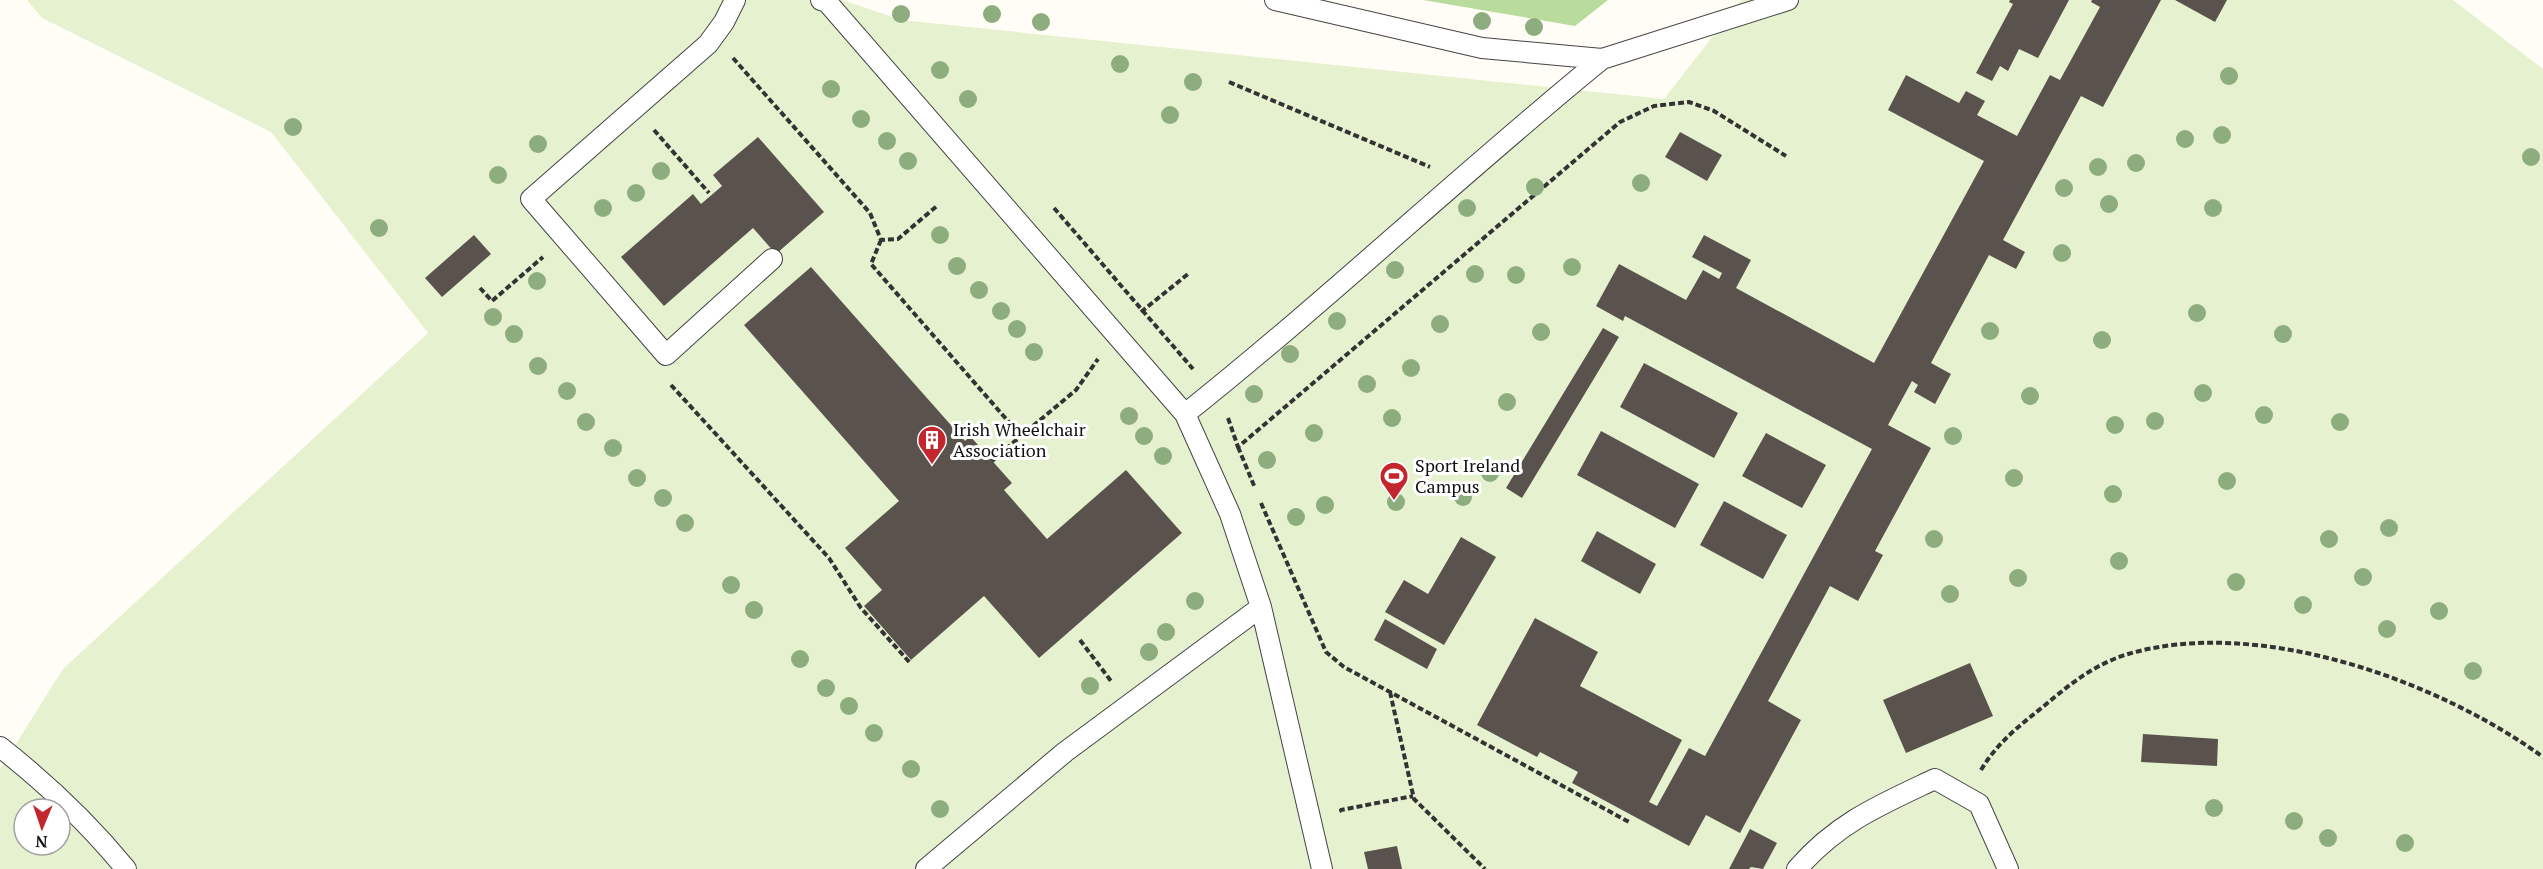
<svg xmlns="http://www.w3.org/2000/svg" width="2543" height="869" viewBox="0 0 2543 869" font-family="'PT Serif',serif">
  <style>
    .forest { fill: #b9dc9c }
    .pitch { fill: #e6f2cf; fill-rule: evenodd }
    .building { fill: #5a524d }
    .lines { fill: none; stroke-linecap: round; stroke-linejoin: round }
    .lane-casing { stroke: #444; stroke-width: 22 }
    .path { stroke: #333; stroke-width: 4; stroke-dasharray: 6 3; stroke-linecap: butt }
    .lane { stroke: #fff; stroke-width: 20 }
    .tree { fill: #8dad7f }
    .labels { text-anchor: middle; stroke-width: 6; stroke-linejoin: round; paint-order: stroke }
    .poi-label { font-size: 18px; fill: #111; stroke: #fff; text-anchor: start }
  </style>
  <rect width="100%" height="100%" fill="#fffdf5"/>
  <path class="forest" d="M1423 0H1608L1575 26Z"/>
  <path class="pitch" d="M27 0H842L901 20 1664 99 1741 0H2453L2543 69V869H0V769L63 669 428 333 271 132 42 18ZM24 809H60V845H24Z"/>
  <path class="building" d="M2010 0H2069L2038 58 2019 49 2008 71 2000 66 1992 81 1976 73 2013 4 2009 2Z
    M2092 0H2161L2103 107 2081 96 2003 240 2025 252 2016 269 1989 255 1931 363 1951 374 1935 404 1914 392 1918 385 1912 381 1888 425 1931 448 1875 551 1883 555 1858 601 1830 586 1768 701 1801 720 1740 833 1706 815 1689 846 1572 783 1578 772 1540 752 1537 757 1477 725 1535 618 1598 652 1580 686 1682 740 1649 802 1657 806 1689 748 1705 756 1872 449 1625 316 1623 321 1596 306 1619 264 1686 300 1703 270 1719 279 1722 273 1692 257 1704 235 1751 260 1736 288 1874 363 1984 161 1888 110 1906 75 1959 103 1966 91 1985 101 1977 115 2017 136 2050 75 2060 80 2100 7 2091 2Z
    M2175 0H2227L2215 22Z
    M1680 132 1722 155 1707 181 1665 157Z
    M758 137 824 212 776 254 753 228 664 306 621 257 693 194 701 204 722 186 713 175Z
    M474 235 491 254 442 297 425 278Z
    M811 267 965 441 970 436 1012 483 1004 490 1047 539 1126 470 1182 533 1039 658 984 596 911 660 864 606 882 590 845 548 899 501 744 325Z
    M1603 328 1619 337 1522 498 1506 488Z
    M1644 363 1738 413 1714 458 1620 407Z
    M1601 431 1699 484 1675 528 1577 475Z
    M1766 433 1826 465 1802 508 1742 476Z
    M1724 501 1787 535 1763 579 1700 545Z
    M1597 531 1656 564 1640 594 1581 561Z
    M1461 537 1496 557 1444 645 1385 612 1404 580 1428 594Z
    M1385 619 1437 649 1427 669 1374 640Z
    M1970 663 1993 716 1906 753 1883 700Z
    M2143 734 2218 739 2217 766 2141 762Z
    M1750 829 1777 843 1763 869 1751 867 1749 869H1729Z
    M1397 846 1402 869H1368L1364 852Z"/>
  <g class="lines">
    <g class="lane-casing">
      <path id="lane" d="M735 0 724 22 708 44 531 199 666 355 772 259
        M821 0 827 2 1185 414 1230 514 1261 607 1322 869
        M1275 0 1482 48 1602 59 1788 0
        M1185 414C1328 300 1461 174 1602 59
        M0 747C46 783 89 824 126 869
        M926 869 1065 752 1261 607
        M1797 869C1838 822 1880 805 1935 779L1979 804 2008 869"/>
    </g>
    <path class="path" d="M733 58 870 213 881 240 898 239 938 205
      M1229 82 1430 167
      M654 130 709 193
      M1054 208 1193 369
      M881 240 871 264 1021 436 1076 390 1098 359
      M480 288 492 301 543 257
      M1141 312 1188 274
      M671 385 829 558 861 608 911 664
      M1228 418 1238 447 1620 122 1654 106 1689 102 1714 111 1786 156
      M1238 447 1255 488
      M992 461 1021 436
      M1261 503 1326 652 1344 667 1629 822
      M1080 640 1111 681
      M1390 692 1414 799 1485 869
      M1981 770C1997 743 2020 725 2044 706 2070 684 2095 664 2128 654 2258 616 2437 680 2543 757
      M1342 812 1341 810 1413 796"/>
    <use href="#lane" class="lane"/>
  </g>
  <g class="tree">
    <circle cx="901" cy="14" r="9"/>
    <circle cx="992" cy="14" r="9"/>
    <circle cx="1482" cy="21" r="9"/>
    <circle cx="1041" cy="22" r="9"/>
    <circle cx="1534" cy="27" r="9"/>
    <circle cx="1120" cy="64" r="9"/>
    <circle cx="940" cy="70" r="9"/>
    <circle cx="2229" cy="76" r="9"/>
    <circle cx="1193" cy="82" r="9"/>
    <circle cx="831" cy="89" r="9"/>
    <circle cx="968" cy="99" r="9"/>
    <circle cx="1170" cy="115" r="9"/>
    <circle cx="861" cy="119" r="9"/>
    <circle cx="293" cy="127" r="9"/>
    <circle cx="2222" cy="135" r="9"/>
    <circle cx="2185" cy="139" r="9"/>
    <circle cx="887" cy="141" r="9"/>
    <circle cx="538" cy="144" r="9"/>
    <circle cx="2531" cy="157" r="9"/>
    <circle cx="908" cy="161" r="9"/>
    <circle cx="2136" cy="163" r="9"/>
    <circle cx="2098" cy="167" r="9"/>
    <circle cx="661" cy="171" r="9"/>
    <circle cx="498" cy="175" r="9"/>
    <circle cx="1641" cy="183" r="9"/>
    <circle cx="1535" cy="187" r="9"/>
    <circle cx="2064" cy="188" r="9"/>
    <circle cx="636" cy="193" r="9"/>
    <circle cx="2109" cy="204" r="9"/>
    <circle cx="603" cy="208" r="9"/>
    <circle cx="1467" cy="208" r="9"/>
    <circle cx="2213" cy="208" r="9"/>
    <circle cx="379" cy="228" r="9"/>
    <circle cx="940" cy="235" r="9"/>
    <circle cx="2062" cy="253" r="9"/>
    <circle cx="957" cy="266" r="9"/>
    <circle cx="1572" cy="267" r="9"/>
    <circle cx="1395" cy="270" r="9"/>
    <circle cx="1475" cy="274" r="9"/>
    <circle cx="1516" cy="275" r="9"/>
    <circle cx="537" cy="281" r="9"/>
    <circle cx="979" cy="290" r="9"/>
    <circle cx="1001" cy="311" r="9"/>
    <circle cx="2197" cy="313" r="9"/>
    <circle cx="493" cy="317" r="9"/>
    <circle cx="1337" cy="321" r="9"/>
    <circle cx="1440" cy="324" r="9"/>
    <circle cx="1017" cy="329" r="9"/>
    <circle cx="1990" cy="331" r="9"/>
    <circle cx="1541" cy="332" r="9"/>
    <circle cx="514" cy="334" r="9"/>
    <circle cx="2283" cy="334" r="9"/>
    <circle cx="2102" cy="340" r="9"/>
    <circle cx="1034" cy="352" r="9"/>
    <circle cx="1290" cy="354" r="9"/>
    <circle cx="538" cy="366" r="9"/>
    <circle cx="1411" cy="368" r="9"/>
    <circle cx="1367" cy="384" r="9"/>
    <circle cx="567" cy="391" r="9"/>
    <circle cx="2203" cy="393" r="9"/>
    <circle cx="1254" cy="394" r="9"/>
    <circle cx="2030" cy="396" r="9"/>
    <circle cx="1507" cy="402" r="9"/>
    <circle cx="2264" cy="415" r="9"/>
    <circle cx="1129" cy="416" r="9"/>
    <circle cx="1392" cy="418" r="9"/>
    <circle cx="2155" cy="421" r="9"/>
    <circle cx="586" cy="422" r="9"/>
    <circle cx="2340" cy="422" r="9"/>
    <circle cx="2115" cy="425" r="9"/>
    <circle cx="1314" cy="433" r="9"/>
    <circle cx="1144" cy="436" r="9"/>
    <circle cx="1953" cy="436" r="9"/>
    <circle cx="613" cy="448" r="9"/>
    <circle cx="1163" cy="456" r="9"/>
    <circle cx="1267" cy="460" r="9"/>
    <circle cx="1490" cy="473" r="9"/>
    <circle cx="637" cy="478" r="9"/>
    <circle cx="2014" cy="478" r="9"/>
    <circle cx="2227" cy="481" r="9"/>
    <circle cx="2113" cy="494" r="9"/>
    <circle cx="1463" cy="497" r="9"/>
    <circle cx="663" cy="498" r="9"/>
    <circle cx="1396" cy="502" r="9"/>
    <circle cx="1325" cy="505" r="9"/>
    <circle cx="1296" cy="517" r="9"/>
    <circle cx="685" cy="523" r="9"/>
    <circle cx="2389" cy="528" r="9"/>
    <circle cx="1934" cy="539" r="9"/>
    <circle cx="2329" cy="539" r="9"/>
    <circle cx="2119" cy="561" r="9"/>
    <circle cx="2363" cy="577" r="9"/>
    <circle cx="2018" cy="578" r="9"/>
    <circle cx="2236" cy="582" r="9"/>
    <circle cx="731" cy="585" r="9"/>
    <circle cx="1950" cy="594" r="9"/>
    <circle cx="1195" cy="601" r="9"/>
    <circle cx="2303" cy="605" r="9"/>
    <circle cx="754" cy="610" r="9"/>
    <circle cx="2439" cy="611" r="9"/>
    <circle cx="2387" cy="629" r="9"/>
    <circle cx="1166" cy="632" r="9"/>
    <circle cx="1149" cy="652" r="9"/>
    <circle cx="800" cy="659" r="9"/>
    <circle cx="2473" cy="671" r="9"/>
    <circle cx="1090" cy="686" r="9"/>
    <circle cx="826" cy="688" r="9"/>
    <circle cx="849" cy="706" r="9"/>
    <circle cx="874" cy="733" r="9"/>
    <circle cx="911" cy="769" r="9"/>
    <circle cx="2214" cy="808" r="9"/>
    <circle cx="940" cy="809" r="9"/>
    <circle cx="2294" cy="821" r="9"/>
    <circle cx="2328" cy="838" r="9"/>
    <circle cx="2405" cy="843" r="9"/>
  </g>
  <defs>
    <g id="building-pin" transform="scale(1.5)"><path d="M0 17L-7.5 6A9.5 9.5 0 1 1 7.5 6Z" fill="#c4262e" stroke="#fff"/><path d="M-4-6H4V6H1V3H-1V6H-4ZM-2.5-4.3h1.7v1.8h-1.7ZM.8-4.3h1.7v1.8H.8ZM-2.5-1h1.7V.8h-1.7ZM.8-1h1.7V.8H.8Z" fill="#fff"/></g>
    <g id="stadium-pin" transform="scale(1.5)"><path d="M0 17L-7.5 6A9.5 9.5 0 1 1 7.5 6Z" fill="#c4262e" stroke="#fff"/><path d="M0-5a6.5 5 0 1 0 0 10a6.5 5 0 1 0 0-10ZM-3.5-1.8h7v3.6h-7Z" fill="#fff"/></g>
  </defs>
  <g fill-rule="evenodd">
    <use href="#building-pin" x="932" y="440"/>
    <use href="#stadium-pin" x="1394" y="476"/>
  </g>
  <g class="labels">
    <g class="poi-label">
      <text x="953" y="436">Irish Wheelchair<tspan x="953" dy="21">Association</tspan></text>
      <text x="1415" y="472">Sport Ireland<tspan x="1415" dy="21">Campus</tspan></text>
    </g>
  </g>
  <g transform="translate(42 827) rotate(182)"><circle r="28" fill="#ffffff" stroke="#a0a0a0" stroke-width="1.5"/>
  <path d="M0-4.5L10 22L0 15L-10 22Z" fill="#c4262e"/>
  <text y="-9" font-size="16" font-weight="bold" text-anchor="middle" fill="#111111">N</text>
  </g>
</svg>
